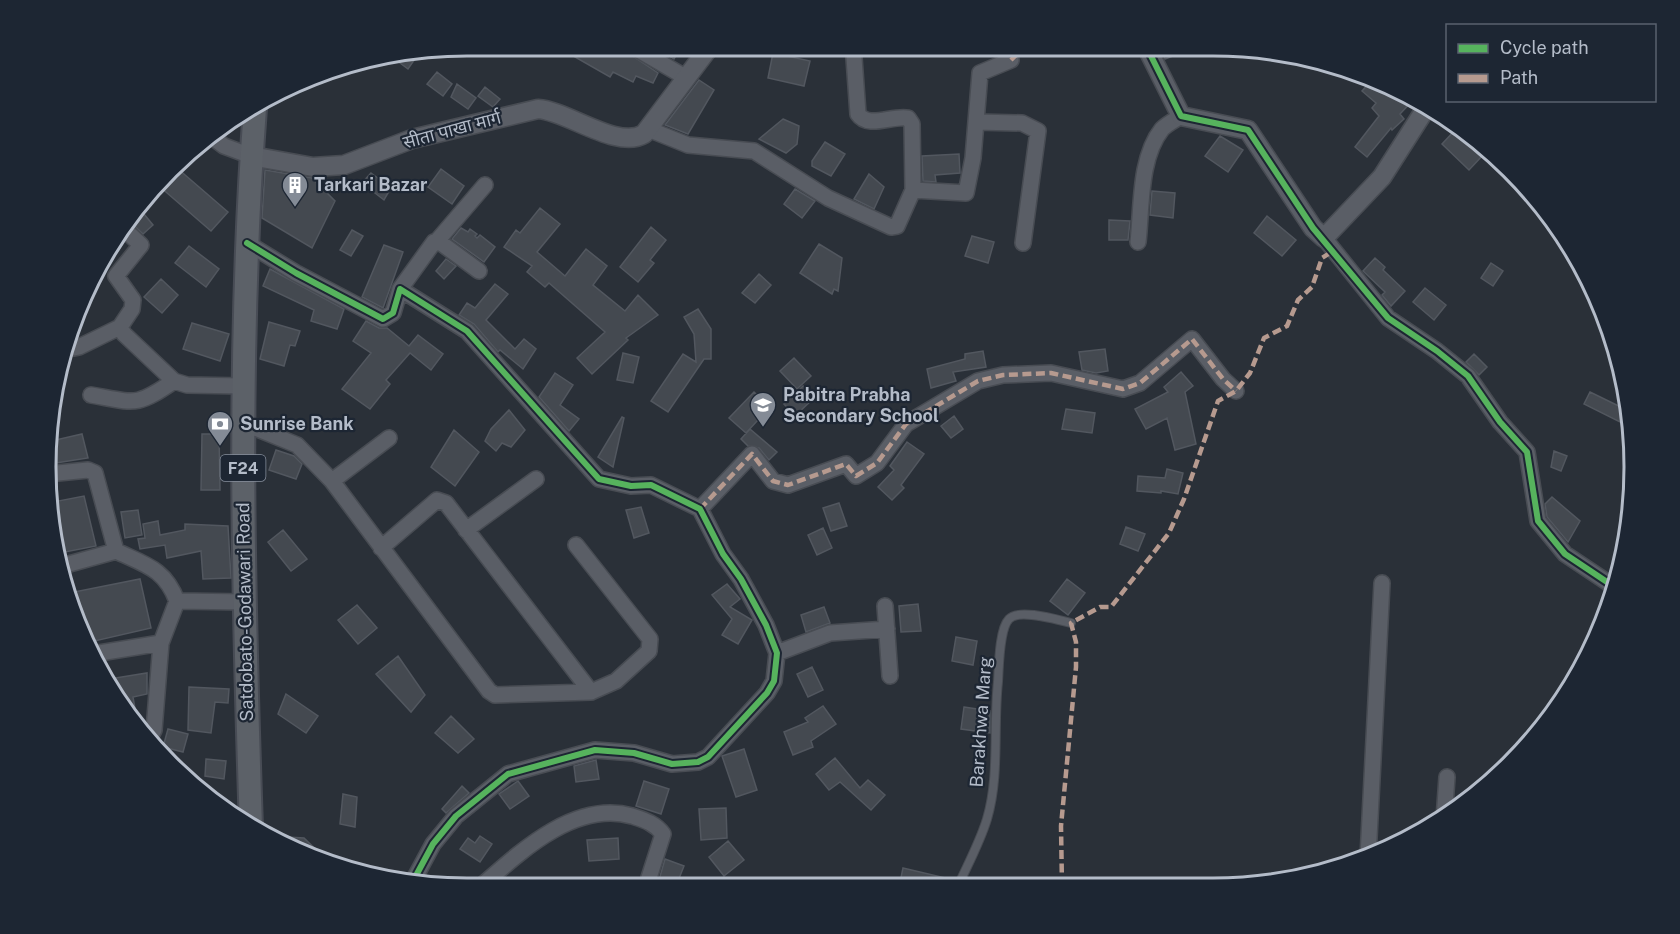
<svg xmlns="http://www.w3.org/2000/svg" width="1680" height="934" viewBox="0 0 1680 934" font-family="'Public Sans','Noto Sans Devanagari',sans-serif">
  <style>
    .building { fill: #444950; stroke: #52575f; stroke-width: 1.5 }
    .lines { fill: none; stroke-linecap: round; stroke-linejoin: round }
    .service-casing { stroke: #484c53; stroke-width: 10 }
    .minor-casing { stroke: #484c53; stroke-width: 18 }
    .tertiary-casing { stroke: #484c53; stroke-width: 21 }
    .primary-casing { stroke: #484c55; stroke-width: 26 }
    .service { stroke: #5a5e66; stroke-width: 8 }
    .minor { stroke: #5a5e66; stroke-width: 15 }
    .tertiary { stroke: #5a5e66; stroke-width: 18 }
    .primary { stroke: #5c6168; stroke-width: 22 }
    .quiet { stroke: #b69a8f; stroke-width: 4.5; stroke-dasharray: 9 4.5; stroke-linecap: butt }
    .cycleway-casing { stroke: #1d2633; stroke-width: 10 }
    .cycleway { stroke: #56b35d; stroke-width: 6 }
    .labels { text-anchor: middle; stroke-width: 4.5; stroke-linejoin: round; paint-order: stroke }
    .shield { fill: #1d2633; stroke: #878f9c; stroke-width: 1.5 }
    .shield-label { font-size: 16px; font-weight: bold; fill: #b4bcc9 }
    .street-label { font-size: 18px; fill: #b4bcc9; stroke: #1d2633 }
    .poi-label { font-size: 18px; font-weight: bold; fill: #b4bcc9; stroke: #1d2633; text-anchor: start }
    .rim { fill: none; stroke: #b4bcc9; stroke-width: 3 }
  </style>
  <rect width="100%" height="100%" fill="#2a3038"/>
  <path class="building" d="M554 45H616L658 73 653 83 636 76 633 82 613 72 610 77Z
    M650 45H682L674 59Z
    M1160 46H1197V47L1165 59Z
    M419 53 408 69 392 57 405 55Z
    M773 53 810 61 804 86 768 78Z
    M437 72 452 84 443 96 427 84Z
    M699 80 714 90 688 134 665 125Z
    M1372 80 1415 98 1400 114 1404 119 1392 130 1391 128 1367 157 1355 147 1379 116 1372 108 1376 103 1362 91Z
    M457 84 476 98 468 109 451 97Z
    M485 87 500 99 493 107 478 96Z
    M783 119 799 126 797 144 786 153 759 139Z
    M1456 129 1483 155 1469 170 1442 144Z
    M1220 136 1243 150 1228 172 1205 156Z
    M825 142 845 154 831 176 812 166V161Z
    M959 154 960 173 935 175 936 182 923 181 922 156Z
    M177 168 228 212 211 231 159 186Z
    M441 169 464 186 452 204 428 187Z
    M265 170 312 178 335 201 312 248 262 218Z
    M371 173 391 188 384 200 362 183Z
    M869 174 884 187 874 209 854 199Z
    M795 189 815 201 802 218 784 204Z
    M1152 191 1175 193 1173 218 1150 215Z
    M139 208 153 225 143 234 128 220Z
    M540 208 560 224 537 252 565 276 586 249 607 266 593 285 625 311 638 295 658 315 626 338 628 340 592 374 577 358 605 332 549 283 545 287 527 272 532 266 504 247 516 230 520 233Z
    M1267 216 1296 240 1282 256 1254 233Z
    M1109 220 1130 221 1128 240H1109Z
    M651 227 666 240 650 260 654 263 638 282 620 267Z
    M461 228 468 232 470 229 477 234 475 236 477 238 480 235 495 247 484 262 452 239Z
    M352 230 363 236 351 256 340 250Z
    M972 236 994 242 988 263 965 256Z
    M819 244 842 258 838 291 834 289 832 294 800 273Z
    M384 245 403 252 383 308 362 297Z
    M189 246 219 269 206 287 175 263Z
    M1375 258 1385 267 1383 270 1405 291 1391 306 1382 295 1385 292 1363 271Z
    M446 259 456 266 444 279 436 271Z
    M1491 263 1503 271 1493 286 1481 278Z
    M270 269 344 309 337 329 311 321 314 310 263 286Z
    M759 274 771 285 755 303 742 293Z
    M161 279 178 295 162 313 144 297Z
    M495 284 508 294 486 320 515 349 524 339 536 349 523 369 500 350 498 352 474 324 459 315 467 303 475 308Z
    M1425 288 1446 305 1434 320 1413 302Z
    M698 309 711 329V359H704L668 412 651 401 683 354 696 362 694 334 684 317Z
    M366 321 379 328H387L409 346 418 335 443 354 431 370 410 353 386 380 390 384 370 409 342 389 371 353 353 341Z
    M269 322 300 331 295 346 290 345 284 366 260 359Z
    M192 323 229 334 220 361 183 349Z
    M1105 349 1108 371 1096 373 1082 370 1079 352Z
    M983 351 986 367 953 372 956 381 931 388 927 369 965 359V354Z
    M623 353 639 357 633 383 617 380Z
    M1474 354 1487 367 1479 375 1466 362Z
    M794 358 811 376 797 389 780 371Z
    M1181 372 1193 386 1185 392 1196 444 1175 450 1167 418 1146 429 1135 409 1168 392 1164 387Z
    M555 373 573 385 560 405 579 419 569 431 539 397Z
    M803 386 814 398 795 416 784 404Z
    M754 392 770 407 746 433 729 418Z
    M1590 392 1629 411 1632 428 1584 404Z
    M1066 409 1095 413 1092 433 1062 429Z
    M509 410 525 430 511 447 502 443 496 451 485 441 491 429Z
    M954 416 963 429 951 438 941 426Z
    M622 417 624 418 613 467 598 457Z
    M750 429 777 452 769 460 759 448 748 446 741 439Z
    M454 430 479 452 455 486 431 467Z
    M82 434 88 458 49 464 51 441Z
    M202 434H219L220 490H201Z
    M907 442 924 454 901 485 904 488 892 500 878 487 894 470 890 466Z
    M276 450 294 456 302 464 296 479 269 470Z
    M1554 451 1567 456 1561 471 1551 467Z
    M1167 469 1183 473 1178 494 1161 491V493L1137 491 1138 476 1165 478Z
    M84 496 96 546 60 553 48 503Z
    M1552 497 1580 521 1568 542 1547 517 1545 504Z
    M839 503 847 526 831 531 823 508Z
    M641 507 649 533 634 538 626 510Z
    M138 510 142 535 125 538 121 512Z
    M158 521 160 535 185 530V524L228 526 231 578 203 579 201 551 167 558 165 545 140 549 138 539 145 538 143 524Z
    M1126 527 1145 534 1138 551 1120 544Z
    M823 528 832 548 817 555 808 535Z
    M283 530 307 559 291 571 268 542Z
    M140 579 151 628 86 643 77 629 69 593Z
    M1067 579 1085 593 1068 615 1050 601Z
    M727 584 740 599 730 607 752 620 738 644 722 635 732 619 712 595Z
    M918 604 921 631 901 632 899 606Z
    M357 605 377 628 358 644 338 620Z
    M824 607 830 623 806 632 801 615Z
    M956 637 977 641 973 665 952 661Z
    M398 656 425 695 411 712 376 674Z
    M812 667 823 690 808 697 797 674Z
    M147 673V694L133 697 138 726 109 679Z
    M189 687 229 689 228 703 215 702 211 733 188 730Z
    M286 694 318 716 306 733 278 714Z
    M823 706 836 724 811 741 813 747 793 755 784 732 808 722 805 718Z
    M964 707 990 711V733L961 729Z
    M451 716 474 739 458 753 435 733Z
    M168 729 188 734 183 752 163 747Z
    M744 749 757 790 736 797 722 756Z
    M835 758 860 788 868 780 885 795 871 810 840 782 829 790 816 774Z
    M206 759 226 761 224 779 205 776Z
    M596 760 599 779 576 782 574 766Z
    M518 781 529 796 510 809 499 794Z
    M644 781 669 789 661 814 636 806Z
    M462 786 469 793 446 813 442 809Z
    M343 794 357 797 355 827 340 824Z
    M726 808 727 838 701 840 699 809Z
    M270 836 304 838 329 862 270 838Z
    M480 836 492 844 480 862 460 849 468 838 475 843Z
    M618 838 619 859 589 861 587 840Z
    M728 841 744 860 724 876 709 857Z
    M665 859 684 866 676 886 659 880Z
    M903 868 954 880 952 886 899 887Z"/>
  <g class="lines">
    <g class="service-casing">
      <path id="service" d="M958 886C968 864 980 842 987 819 1000 775 993 727 998 682 999 667 999 629 1009 619 1019 608 1058 620 1071 623"/>
    </g>
    <g class="minor-casing">
      <path id="minor" d="M630 45 685 77
        M854 58 858 114C868 129 892 115 908 118L912 124 913 190
        M976 122 1022 123 1038 131 1023 243
        M648 129 688 145 754 151 828 198 891 227 897 226 913 190 966 193 973 158 980 73 1011 60
        M208 134 224 146 251 156
        M122 227 141 245 116 276 133 300 132 309 120 327 124 334 174 381 187 385 243 386
        M1324 238 1388 318 1437 351 1468 376 1500 422 1527 452 1538 521 1565 554 1616 588
        M437 241 485 185
        M1138 242C1142 207 1139 158 1162 129 1167 124 1175 120 1181 116
        M247 243 296 273 383 319 393 313 400 289 467 331 599 479 631 486 651 485 700 509 723 554 741 579 766 625 777 653 774 681 767 693 708 757 698 762 672 764 634 753 595 750 508 774 456 816 433 844 412 883
        M400 289 434 242 441 243 479 271
        M66 343 74 348 79 347 120 327
        M91 395C136 403 136 407 174 381
        M243 423 297 445 332 481 489 691 495 695 591 692 616 681 649 651 650 639 576 545
        M48 474 88 470 95 473 116 551
        M332 481 389 438
        M700 509 752 454 773 481 788 485 846 464 856 476 877 463 906 424 978 381 1003 375 1051 373 1123 389 1140 383 1192 339 1223 379 1236 391
        M466 530 536 479
        M381 548 437 500 446 503 591 692
        M62 566 116 551C146 565 165 569 177 601L161 643 93 654
        M177 601 246 602
        M885 606 890 676
        M777 653 830 633 887 629
        M148 742 154 730 161 643
        M1444 819 1447 777
        M1368 857 1382 583
        M479 888C519 853 574 800 632 816 644 820 655 823 663 834L646 887"/>
    </g>
    <g class="tertiary-casing">
      <path id="tertiary" d="M1146 46 1181 116 1248 130 1313 228 1324 238 1382 177 1428 105
        M251 156 313 167 344 165 412 139 538 109C568 111 617 150 644 134L711 45"/>
    </g>
    <g class="primary-casing">
      <path id="primary" d="M251 828C243 588 237 348 255 108"/>
    </g>
    <use href="#service" class="service"/>
    <use href="#minor" class="minor"/>
    <use href="#tertiary" class="tertiary"/>
    <use href="#primary" class="primary"/>
    <path class="quiet" d="M1011 60 1025 46
      M700 509 752 454 773 481 788 485 846 464 856 476 877 463 906 424 978 381 1003 375 1051 373 1123 389 1140 383 1192 339 1223 379 1236 391
      M1062 886 1061 826 1076 667V642L1071 623 1100 607H1111L1169 533 1184 499 1218 401 1236 391 1250 373 1264 338 1287 326 1298 300 1312 287 1322 258 1333 251"/>
    <g class="cycleway-casing">
      <path id="cycleway" d="M1146 46 1181 116 1248 130 1313 228 1388 318 1437 351 1468 376 1500 422 1527 452 1538 521 1565 554 1616 588
        M247 243 296 273 383 319 393 313 400 289 467 331 599 479 631 486 651 485 700 509 723 554 741 579 766 625 777 653 774 681 767 693 708 757 698 762 672 764 634 753 595 750 508 774 456 816 433 844 412 883"/>
    </g>
    <use href="#cycleway" class="cycleway"/>
  </g>
  <defs>
    <g id="building-pin" transform="scale(1.35)"><path d="M0 17L-7.5 6A9.5 9.5 0 1 1 7.5 6Z" fill="#848b96" stroke="#1d2633"/><path d="M-4-6H4V6H1V3H-1V6H-4ZM-2.5-4.3h1.7v1.8h-1.7ZM.8-4.3h1.7v1.8H.8ZM-2.5-1h1.7V.8h-1.7ZM.8-1h1.7V.8H.8Z" fill="#fff"/></g>
    <g id="school-pin" transform="scale(1.35)"><path d="M0 17L-7.5 6A9.5 9.5 0 1 1 7.5 6Z" fill="#848b96" stroke="#1d2633"/><path d="M0-5L7-2L0 1L-7-2ZM-4 1L0 2.5L4 1V4Q0 6-4 4Z" fill="#fff"/></g>
    <g id="bank-pin" transform="scale(1.35)"><path d="M0 17L-7.5 6A9.5 9.5 0 1 1 7.5 6Z" fill="#848b96" stroke="#1d2633"/><path d="M-6-4H6V4H-6ZM0-2.3a2.3 2.3 0 1 0 0 4.6a2.3 2.3 0 1 0 0-4.6Z" fill="#fff"/></g>
  </defs>
  <g fill-rule="evenodd">
    <use href="#building-pin" x="295" y="185"/>
    <use href="#school-pin" x="763" y="405"/>
    <use href="#bank-pin" x="220" y="424"/>
  </g>
  <g class="labels">
    <rect class="shield" x="220.5" y="455" width="45" height="26" rx="4.5"/>
    <g class="shield-label">
      <text x="243" y="474">F24</text>
    </g>
    <g class="street-label">
      <text transform="translate(452 130) rotate(-15)" y="6">सीता पाखा मार्ग</text>
      <text transform="translate(245 612) rotate(-91)" y="6">Satdobato-Godawari Road</text>
      <text transform="translate(981 722) rotate(-86)" y="6">Barakhwa Marg</text>
    </g>
    <g class="poi-label">
      <text x="314" y="191">Tarkari Bazar</text>
      <text x="783" y="401">Pabitra Prabha<tspan x="783" dy="21">Secondary School</tspan></text>
      <text x="240" y="430">Sunrise Bank</text>
    </g>
  </g>
  <path d="M0 0H1680V934H0ZM467 56H1213A411 411 0 0 1 1624 467V467A411 411 0 0 1 1213 878H467A411 411 0 0 1 56 467V467A411 411 0 0 1 467 56Z" fill="#1d2633" fill-rule="evenodd"/>
  <path class="rim" d="M467 56H1213A411 411 0 0 1 1624 467V467A411 411 0 0 1 1213 878H467A411 411 0 0 1 56 467V467A411 411 0 0 1 467 56Z"/>
  <rect x="1446" y="24" width="210" height="78" fill="#1d2633" stroke="#59626f" stroke-width="1.5"/>
  <rect x="1458" y="44" width="30" height="9" fill="#56b35d" stroke="#59626f" stroke-width="1.5"/>
  <text x="1500" y="54" font-size="18" fill="#b4bcc9">Cycle path</text>
  <rect x="1458" y="74" width="30" height="9" fill="#b69a8f" stroke="#59626f" stroke-width="1.5"/>
  <text x="1500" y="84" font-size="18" fill="#b4bcc9">Path</text>
</svg>
